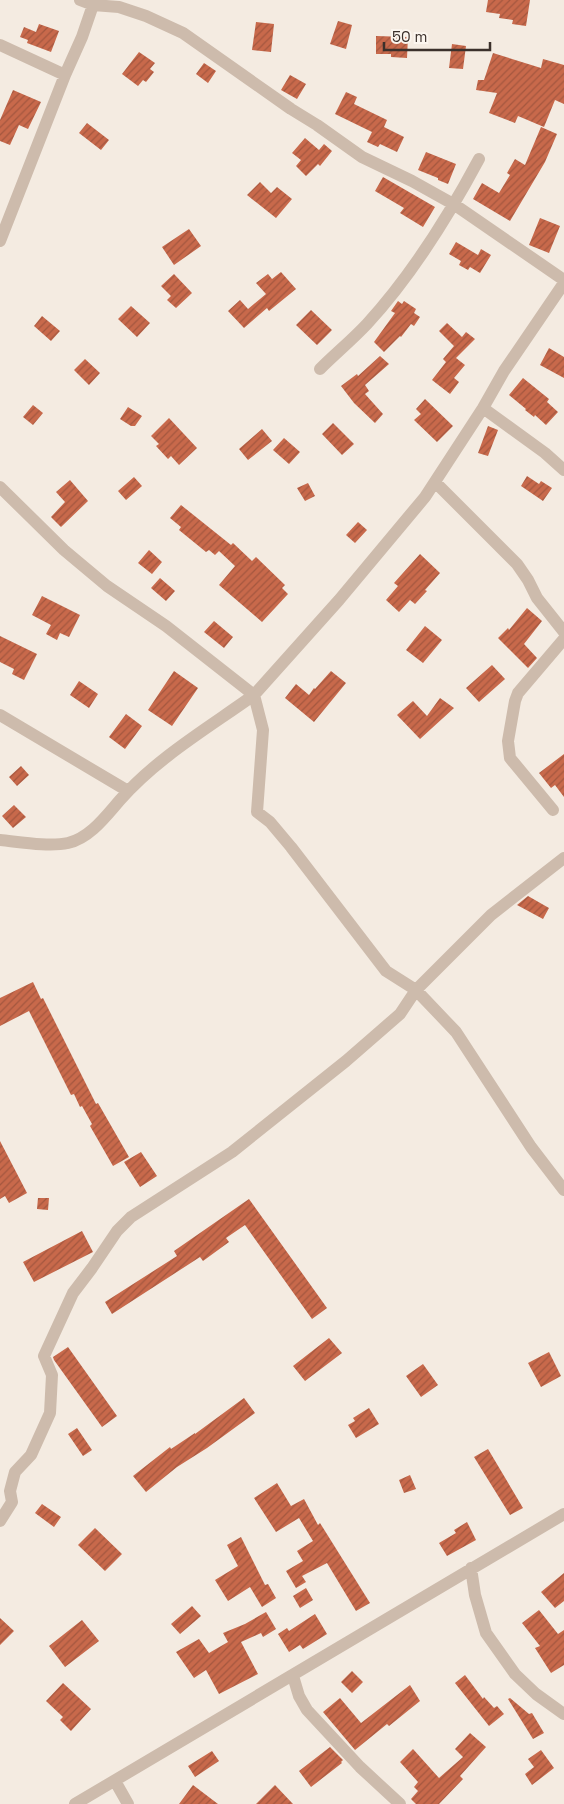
<svg xmlns="http://www.w3.org/2000/svg" width="564" height="1804" viewBox="0 0 564 1804" font-family="'Space Grotesk',sans-serif">
  <style>
    .building { fill: url(#building-hatch) }
    .lines { fill: none; stroke-linecap: round; stroke-linejoin: round }
    .minor { stroke: #cdbbac; stroke-width: 12 }
  </style>
  <defs>
    <pattern id="building-hatch" width="6" height="6" patternUnits="userSpaceOnUse" patternTransform="scale(1.25)"><rect width="6" height="6" fill="#c8694b"/><path d="M-1 1l2-2M0 6l6-6M5 7l2-2" fill="none" stroke="#a4573f"/></pattern>
  </defs>
  <rect width="100%" height="100%" fill="#f4ebe1"/>
  <path class="building" d="M488 0H530L526 26 512 24 513 20 499 18 500 14 486 12Z
    M338 21 352 25 346 49 330 44Z
    M256 22 274 24 271 52 252 50Z
    M39 24 59 31 51 52 27 43 28 40 20 37 24 27 36 32Z
    M376 36 408 37 407 58 391 57V54H376Z
    M452 44 466 46 463 69 449 68Z
    M139 52 155 63 150 69 154 72 146 82 143 80 138 86 122 74Z
    M493 53 541 68 543 59 564 65V104L555 100 544 127 518 116 515 123 489 113 497 93 476 90 478 80H484Z
    M204 63 216 71 208 83 196 74Z
    M290 75 306 84 297 99 281 90Z
    M13 90 41 102 28 129 19 125 10 145 0 141V120Z
    M346 92 357 97 354 104 387 120 384 127 404 137 397 152 380 144 378 147 367 142 372 132 335 114Z
    M87 123 109 140 101 150 79 133Z
    M541 127 557 134 545 162 510 221 473 199 482 183 499 193 510 175 507 173 515 159 525 165Z
    M305 138 319 150 324 144 332 151 320 166 318 164 306 176 296 166 301 160 292 153Z
    M426 152 456 164 448 184 438 180V178L418 170Z
    M383 177 435 207 423 227 400 213 404 208 375 191Z
    M260 182 271 193 277 187 292 199 276 218 247 195Z
    M540 218 560 226 549 253 529 245Z
    M189 229 201 246 174 265 162 247Z
    M456 242 478 255 481 249 491 255 480 273 470 267 468 270 459 265 461 261 449 254Z
    M281 272 296 289 269 311 267 308 244 328 228 311 240 300 248 309 266 294 256 283 268 274 272 279Z
    M174 274 192 293 176 308 167 300 171 296 161 286Z
    M398 301 402 304 404 301 416 309 414 313 420 317 414 326 411 324 401 337 400 336 384 352 374 342 395 313 391 311Z
    M131 306 150 323 137 337 118 319Z
    M311 310 332 330 317 345 296 325Z
    M42 316 60 331 51 341 34 326Z
    M447 323 462 337 466 332 475 339 456 358 465 365 454 378 459 382 450 394 432 380 446 362 443 359 454 346 439 331Z
    M549 348 564 357V378L540 365Z
    M380 356 389 364 365 385 369 391 365 394 383 414 375 423 354 403 341 386 357 374 358 376Z
    M85 359 100 373 89 385 74 370Z
    M523 378 549 399 547 402 558 412 546 425 535 415 534 417 525 410 526 409 509 395Z
    M425 399 453 426 437 442 414 420 421 414 416 409Z
    M33 405 43 413 33 425 23 417Z
    M128 407 142 416 135 426H131L120 419Z
    M169 418 197 448 179 465 171 456 168 459 156 446 159 444 151 436Z
    M333 423 354 444 342 455 322 434Z
    M488 426 498 430 488 456 478 453Z
    M262 429 272 441 248 460 239 449Z
    M284 438 300 452 289 464 273 450Z
    M527 476 539 484 541 481 552 488 543 501 521 486Z
    M134 477 142 486 126 500 118 491Z
    M70 480 88 501 61 527 51 517 65 502 56 492Z
    M308 483 315 496 305 501 297 488Z
    M181 505 231 545 233 543 252 561 256 557 285 585 282 588 288 594 262 622 219 585 235 566 219 551 215 555 209 550 206 552 179 530 181 527 170 518Z
    M358 522 367 530 355 543 346 535Z
    M149 550 162 562 152 574 138 563Z
    M420 554 440 573 425 590 427 591 415 604 410 600 399 612 386 600 398 586 394 583Z
    M160 578 175 591 166 601 151 588Z
    M42 596 80 615 69 637 60 633 57 640 46 634 51 625 32 615Z
    M527 608 542 621 524 644 537 658 528 668 498 638 508 628 509 630Z
    M214 621 233 637 224 648 204 632Z
    M425 626 442 640 423 663 406 650Z
    M0 636 37 654 24 680 12 674 14 669 0 662Z
    M492 665 505 679 479 702 466 688Z
    M174 671 198 688 172 726 148 710Z
    M331 671 346 683 314 722 285 698 296 684 309 695 314 688 315 689Z
    M79 681 98 694 89 708 70 695Z
    M440 698 454 708 420 739 397 715 413 701 427 716Z
    M126 714 142 726 125 749 109 737Z
    M564 754V797L555 785 551 788 539 773Z
    M21 766 29 775 17 786 9 777Z
    M14 805 26 817 13 828 2 816Z
    M528 896 549 908 543 919 517 905Z
    M33 982 41 999 43 998 96 1104 98 1103 129 1157 113 1166 90 1126 92 1124 82 1106 80 1107 74 1094 71 1095 29 1011 0 1026V998Z
    M0 1141 27 1193 9 1203 5 1196 0 1199Z
    M141 1152 157 1176 140 1187 124 1162Z
    M38 1198H49L48 1210 37 1209Z
    M249 1199 327 1308 312 1319 245 1225 226 1238 229 1242 203 1261 200 1257 112 1314 105 1302 177 1256 174 1251Z
    M82 1231 93 1252 34 1282 23 1262Z
    M329 1338 342 1353 305 1381 293 1366Z
    M68 1347 117 1416 102 1427 54 1360 53 1357Z
    M549 1352 561 1376 541 1387 528 1363Z
    M423 1364 438 1385 421 1397 406 1376Z
    M244 1398 255 1413 207 1448 177 1467 146 1492 133 1476 170 1447 171 1449 195 1433V1434Z
    M369 1408 379 1424 356 1438 348 1425 355 1421 353 1418Z
    M77 1428 92 1450 83 1456 68 1434Z
    M488 1449 523 1508 510 1515 474 1457Z
    M410 1475 416 1489 404 1493 399 1480Z
    M277 1483 291 1506 304 1499 318 1525 320 1523 370 1603 356 1611 327 1563 302 1576 306 1582 296 1588 286 1571 303 1561 297 1551 313 1541 299 1518 276 1532 254 1498Z
    M42 1504 61 1517 54 1527 35 1513Z
    M467 1522 476 1540 447 1556 439 1543 456 1533 454 1530Z
    M95 1528 122 1554 105 1571 78 1545Z
    M241 1537 265 1585 268 1584 276 1598 262 1607 250 1587 228 1601 215 1580 238 1566 227 1545Z
    M564 1573V1601L555 1608 541 1592Z
    M306 1588 313 1600 300 1608 293 1596Z
    M192 1606 201 1616 180 1634 171 1624Z
    M539 1610 558 1634 564 1630V1665L551 1673 535 1648 540 1646 522 1623Z
    M266 1612 276 1629 263 1637 261 1633 241 1642 258 1674 219 1694 206 1670 194 1678 176 1652 199 1639 209 1653 228 1642 223 1633 245 1624Z
    M315 1614 327 1634 303 1649 300 1645 289 1652 278 1634 287 1628 289 1631Z
    M0 1618 14 1631 0 1645Z
    M82 1620 99 1641 65 1667 49 1646Z
    M352 1671 363 1682 352 1693 341 1682Z
    M465 1675 483 1699 484 1697 494 1708 497 1706 504 1714 489 1726 455 1683Z
    M63 1683 91 1709 71 1731 60 1720 63 1717 46 1701Z
    M410 1685 420 1701 389 1726 387 1724 355 1750 323 1712 340 1698 361 1723Z
    M510 1698 529 1714 532 1713 544 1733 533 1739 508 1699Z
    M470 1733 486 1747 460 1776 463 1779 439 1804H416L411 1799 418 1791 414 1787 418 1782 400 1762 413 1749 439 1778 463 1757 455 1749Z
    M330 1747 343 1760 341 1762 342 1763 311 1787 299 1771Z
    M541 1750 554 1768 532 1785 525 1774 534 1767 528 1759Z
    M212 1751 219 1761 195 1777 188 1766Z
    M193 1785 218 1804H179Z
    M275 1785 293 1804H256Z"/>
  <g class="lines">
    <path class="minor" d="M80 0 93 5 119 7 146 16 183 33 291 109 317 125 362 157 412 181 455 205 564 280
      M0 45 65 75
      M0 241 65 75 82 37 93 5
      M564 283 504 371 483 408 425 497 339 600 254 695 263 730 257 812 270 822 291 847 386 971 416 990 456 1032 531 1147 564 1190
      M320 369C335 354 352 340 367 324 412 275 448 217 479 159
      M483 408 545 453 564 470
      M435 482 517 564 528 580 537 598 564 632
      M0 487 64 550 107 586 166 626 254 695C208 728 158 757 120 800 106 816 90 838 68 843 49 847 20 842 0 840
      M0 715 128 791
      M553 810 510 758 508 741 515 701 518 693 564 639
      M0 1521 12 1502 10 1491 15 1472 31 1455 50 1413 52 1375 44 1356 73 1293 92 1268 117 1231 131 1217 232 1152 346 1061 400 1014 416 990 491 915 564 858
      M471 1568 475 1595 486 1633 515 1674 536 1694 564 1714
      M293 1676 299 1696 307 1710 360 1767 400 1804
      M115 1781 128 1804
      M75 1804 564 1514"/>
  </g>
  <path d="M384 42v8h106v-8" fill="none" stroke="#3b302b" stroke-width="2.5"/>
  <text x="392" y="42" font-size="15" fill="#3b302b" stroke="#fbf5ee" stroke-width="4" paint-order="stroke">50 m</text>
</svg>
